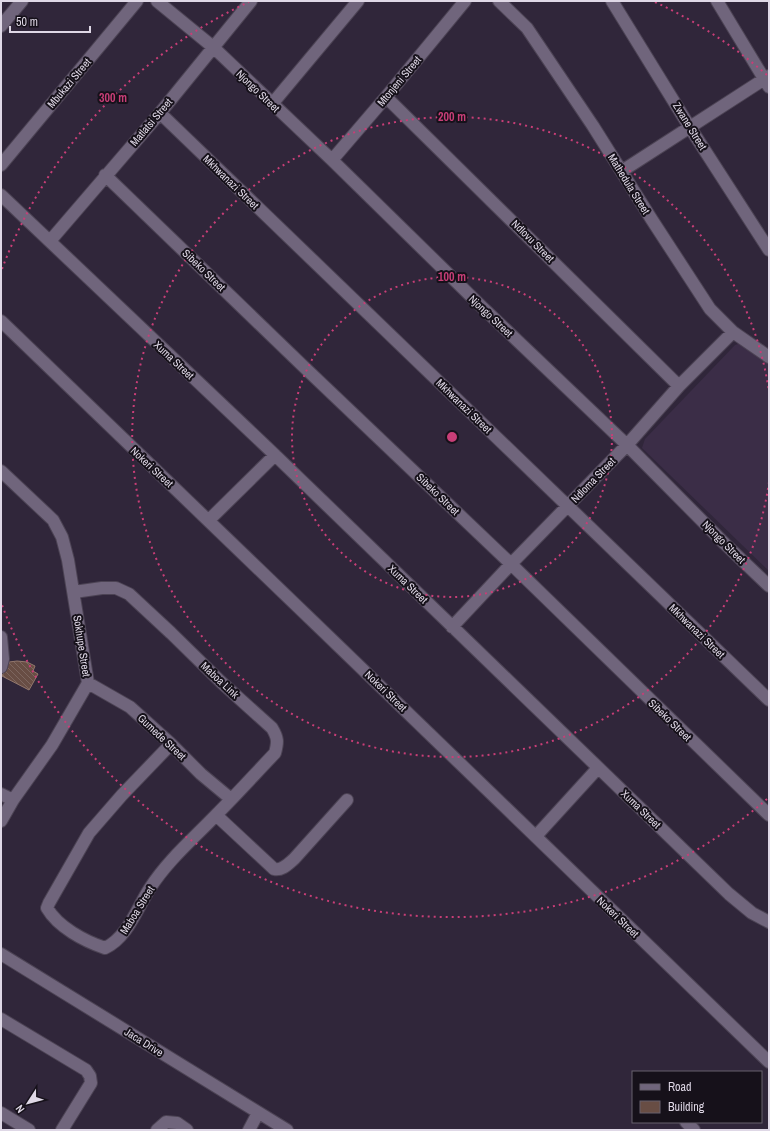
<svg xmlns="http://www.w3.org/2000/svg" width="770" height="1131" viewBox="0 0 770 1131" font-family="'Archivo Narrow',sans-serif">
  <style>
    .built { fill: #3b2d47 }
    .building { fill: url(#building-back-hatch); stroke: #93776c }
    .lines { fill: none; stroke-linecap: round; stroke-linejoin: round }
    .minor-casing { stroke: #4c4354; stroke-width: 14 }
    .minor { stroke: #70657c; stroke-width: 12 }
    .ring { fill: none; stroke: #c83e77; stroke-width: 2; stroke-dasharray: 2 4 }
    .labels { text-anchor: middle; stroke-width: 4; stroke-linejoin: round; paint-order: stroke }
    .street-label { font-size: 11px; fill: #dfd8e6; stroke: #16111a }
    .centre { fill: #c83e77; stroke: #16111a; stroke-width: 2 }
    .ring-label { font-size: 12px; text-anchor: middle; font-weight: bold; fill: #c83e77; stroke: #16111a; stroke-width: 4; stroke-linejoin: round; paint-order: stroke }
  </style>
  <defs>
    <pattern id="building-back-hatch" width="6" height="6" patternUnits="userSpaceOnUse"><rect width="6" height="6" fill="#684d44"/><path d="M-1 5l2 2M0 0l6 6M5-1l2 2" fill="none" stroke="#7d665f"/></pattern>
  </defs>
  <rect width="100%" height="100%" fill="#30263a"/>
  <path class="built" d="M741 343 769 363V571L642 448 645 439 735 345Z"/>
  <path class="building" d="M17 661 27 662 35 666 33 671 38 674 29 690 2 676 9 662Z"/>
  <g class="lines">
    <g class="minor-casing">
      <path id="minor" d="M157 1 213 47 332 160 482 307 627 445 725 544 769 586
        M499 1 527 28 593 126 652 220 710 309 733 332 769 357
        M612 1 689 126 769 250
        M717 1 769 87
        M1 26 22 1
        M386 97 679 386
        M272 104 358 1
        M160 113 769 700
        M332 160 386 97 465 1
        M1 165 137 1
        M622 171 769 76
        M105 175 303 366 511 564 769 815
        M1 195 275 455 729 894 752 913 769 922
        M50 241 160 113 251 1
        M1 321 325 633 769 1062
        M1 471 53 520 62 537 68 560 88 683 52 745 13 800 1 821
        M209 520 275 455
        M74 592 102 588H116L129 594 171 633 221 682 272 728C278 738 278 742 275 753 255 774 236 795 216 815 193 839 168 860 150 888 137 908 128 937 105 948 84 941 58 927 47 908L49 903 89 833 122 795 171 744
        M452 627 511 564 627 445 679 386 733 332
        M1 637 3 659 1 667
        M88 683 130 707 171 744 201 774 231 799
        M1 794 13 800
        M216 815 274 869C282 871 288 864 294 859L347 800
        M536 836 598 768
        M1 954 287 1130
        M1 1019 86 1070 90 1076 91 1083 62 1130
        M1 1113 29 1130
        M686 1122 694 1130
        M157 1130 166 1122 177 1123 187 1130
        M249 1130 258 1113"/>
    </g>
    <use href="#minor" class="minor"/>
  </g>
  <g class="ring">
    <circle cx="452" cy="437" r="160"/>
    <path d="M769 482A320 320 0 1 1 769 392"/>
    <path d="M767 799A480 480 0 0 1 2 605M2 269A480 480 0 0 1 249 2M655 2A480 480 0 0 1 767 75"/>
  </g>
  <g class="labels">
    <g class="street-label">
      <text transform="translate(399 81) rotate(-50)" y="4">Mtonjeni Street</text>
      <text transform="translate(69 83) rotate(-50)" y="4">Mbukazi Street</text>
      <text transform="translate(258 91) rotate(44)" y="4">Njongo Street</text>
      <text transform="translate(151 122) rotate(-50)" y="4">Matlatsi Street</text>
      <text transform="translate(690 126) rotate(58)" y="4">Zwane Street</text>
      <text transform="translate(231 182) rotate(44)" y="4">Mkhwanazi Street</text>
      <text transform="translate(629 184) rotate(58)" y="4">Mathedula Street</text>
      <text transform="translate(533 241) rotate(45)" y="4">Ndlovu Street</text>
      <text transform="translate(204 270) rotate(44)" y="4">Sibeko Street</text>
      <text transform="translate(491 316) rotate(43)" y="4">Njongo Street</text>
      <text transform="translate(174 360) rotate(43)" y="4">Xuma Street</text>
      <text transform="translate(464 406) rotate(44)" y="4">Mkhwanazi Street</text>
      <text transform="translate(152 467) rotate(43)" y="4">Nokeri Street</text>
      <text transform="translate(593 480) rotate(-46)" y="4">Ndloma Street</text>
      <text transform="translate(438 494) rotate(44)" y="4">Sibeko Street</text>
      <text transform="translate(724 542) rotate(45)" y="4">Njongo Street</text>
      <text transform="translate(408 584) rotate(44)" y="4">Xuma Street</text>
      <text transform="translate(697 631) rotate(44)" y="4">Mkhwanazi Street</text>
      <text transform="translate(82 646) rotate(81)" y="4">Sokhupe Street</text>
      <text transform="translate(220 680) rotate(43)" y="4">Maboa Link</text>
      <text transform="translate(386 691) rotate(44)" y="4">Nokeri Street</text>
      <text transform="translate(670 720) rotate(44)" y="4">Sibeko Street</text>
      <text transform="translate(162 737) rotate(43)" y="4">Gumede Street</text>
      <text transform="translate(641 809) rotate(44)" y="4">Xuma Street</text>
      <text transform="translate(137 910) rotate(-58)" y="4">Maboa Street</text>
      <text transform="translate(618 917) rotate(44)" y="4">Nokeri Street</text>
      <text transform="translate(144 1042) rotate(32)" y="4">Jaca Drive</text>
    </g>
  </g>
  <circle cx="452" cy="437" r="6" class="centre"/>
  <g class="ring-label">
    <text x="113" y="102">300 m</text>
    <text x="452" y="121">200 m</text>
    <text x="452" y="281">100 m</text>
  </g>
  <rect width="770" height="1131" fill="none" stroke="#dfd8e6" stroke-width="4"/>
  <rect x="632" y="1071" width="130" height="52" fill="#16111a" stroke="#66616c"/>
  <rect x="640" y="1084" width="20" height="6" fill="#70657c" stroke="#66616c"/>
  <text x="668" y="1091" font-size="12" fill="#dfd8e6">Road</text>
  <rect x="640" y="1101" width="20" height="12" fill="#684d44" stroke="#66616c"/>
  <text x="668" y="1111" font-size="12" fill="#dfd8e6">Building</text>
  <g transform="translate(28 1103) rotate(234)" stroke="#16111a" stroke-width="3" paint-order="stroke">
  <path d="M0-3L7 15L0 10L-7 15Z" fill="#dfd8e6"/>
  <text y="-6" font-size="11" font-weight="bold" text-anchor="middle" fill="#dfd8e6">N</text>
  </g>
  <path d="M10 26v6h80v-6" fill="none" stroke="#dfd8e6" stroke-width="2"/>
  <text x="16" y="26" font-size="12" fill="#dfd8e6" stroke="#16111a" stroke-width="3" paint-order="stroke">50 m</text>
</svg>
